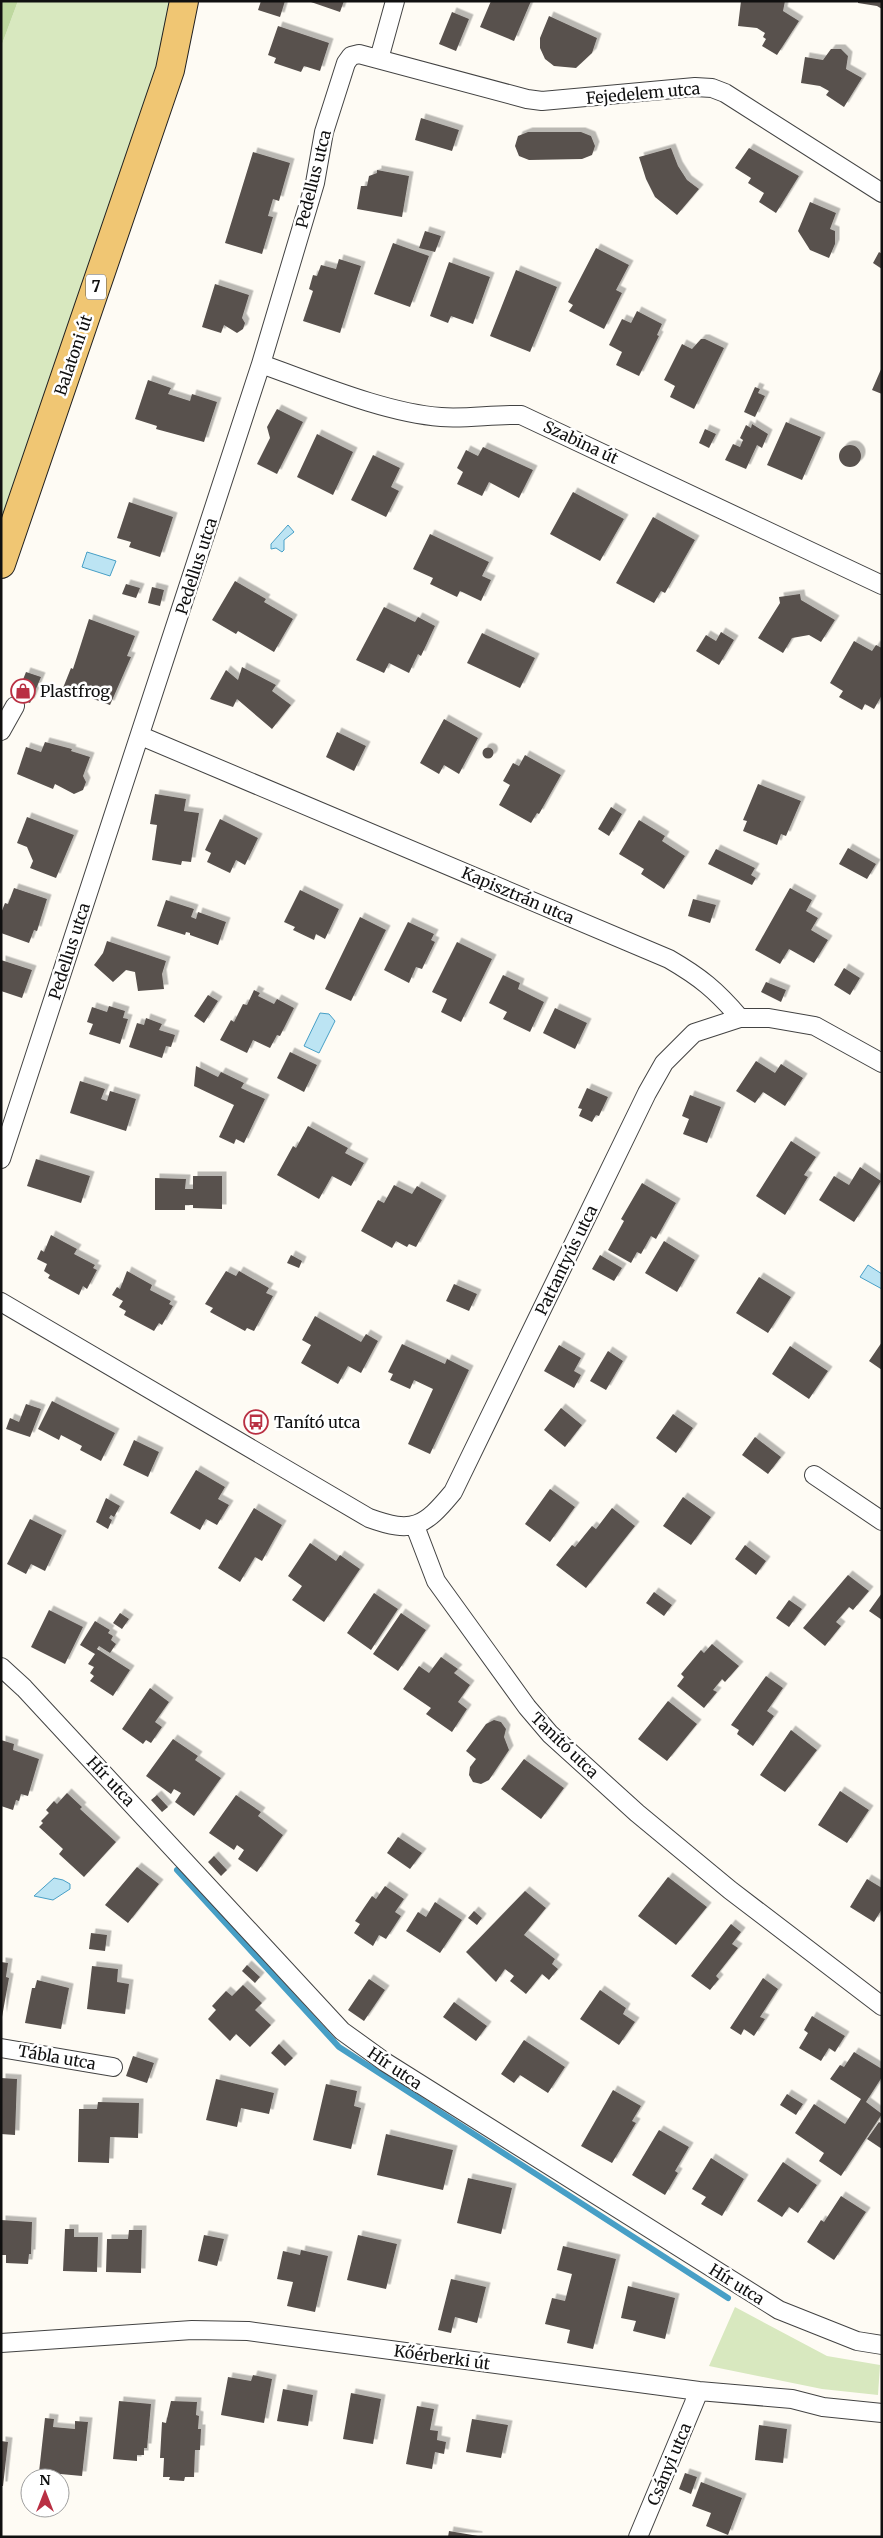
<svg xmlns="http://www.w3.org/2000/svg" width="883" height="2538" viewBox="0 0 883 2538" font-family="Merriweather,serif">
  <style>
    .green { fill: #d8e8bf }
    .forest { fill: #bed89f }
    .water { fill: #bce4f3; stroke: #479fc6 }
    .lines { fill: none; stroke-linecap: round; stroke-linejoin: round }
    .stream { stroke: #479fc6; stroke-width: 6 }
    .building { fill: #58514d; filter: url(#shadow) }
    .street-casing { stroke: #434343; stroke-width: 20 }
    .primary-casing { stroke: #212121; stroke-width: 30 }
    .street { stroke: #fff; stroke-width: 18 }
    .primary { stroke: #f0c673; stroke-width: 28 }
    .labels { text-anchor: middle; stroke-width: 5; stroke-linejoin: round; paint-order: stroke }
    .shield { fill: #fff; stroke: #585858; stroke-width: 1 }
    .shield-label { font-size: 15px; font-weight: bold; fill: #101010 }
    .street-label { font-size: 16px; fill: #101010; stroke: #fff }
    .poi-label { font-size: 16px; fill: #101010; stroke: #fff; text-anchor: start }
  </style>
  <defs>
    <filter id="shadow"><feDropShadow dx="4.5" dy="-4.5" stdDeviation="0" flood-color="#0004"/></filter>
  </defs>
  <rect width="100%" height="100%" fill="#fefbf4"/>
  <path class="green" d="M18 1H184L1 564V47Z
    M735 2307 827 2356 880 2365 878 2395 822 2389 709 2366Z"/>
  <path class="forest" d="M1 1H18L1 47Z"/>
  <path class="water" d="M288 525 294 532 284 540V550L282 552 276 548 271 549V544Z
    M87 552 116 561 110 576 82 567Z
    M320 1013 329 1014 335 1021 319 1053 304 1046Z
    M868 1265 882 1274V1289L860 1277Z
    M54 1878 63 1880 70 1884V1889L53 1900 34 1896Z"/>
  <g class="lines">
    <path class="stream" d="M177 1870 339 2047 728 2298"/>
  </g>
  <path class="building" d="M261 1H285L280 17 258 10Z
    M308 1H344L340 12Z
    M491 1H531L514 41 480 27Z
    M741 1H785L783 11 799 21 777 55 762 46 766 39 763 37 765 33 757 28 738 26Z
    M858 1H882V9L877 6 858 3Z
    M452 12 469 19 456 51 439 44Z
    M549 16 597 38 592 53 576 68 554 66 545 59 540 48V38Z
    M278 26 329 43 320 71 304 66 301 72 274 63 276 58 268 55Z
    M831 49H841L848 56 846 69 862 78 844 107 826 95 829 91 820 86 801 83 805 57 823 60Z
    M421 118 459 130 452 151 415 140Z
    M528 132H581L591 136 595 146 592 155 582 159 529 160 519 156 515 146 518 136Z
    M671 148 678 166 687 180 699 189 677 215 655 197 646 179 639 157Z
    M749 148 799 176 776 213 759 202 764 193 748 183 751 178 735 168Z
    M253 152 290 163 279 201 273 199 268 216 273 217 262 254 225 243Z
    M377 170 409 176 402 217 357 209 361 186H367L369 176 377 173Z
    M810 202 836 213 830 229 835 231V244L829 258 810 250 798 231Z
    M425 231 441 236 435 252 419 248Z
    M393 243 429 256 410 307 374 294Z
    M596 248 629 265 616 290 622 293 604 329 569 311 573 305 568 302Z
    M879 252 882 254V269L873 263Z
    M339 259 361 266 340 333 303 321 313 291 309 289 313 275 317 276 321 265 336 269Z
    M449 262 490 277 473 324 451 316 448 323 430 316Z
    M516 270 557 287 530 352 490 336Z
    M215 284 249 295 242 318 245 323 243 329 237 333 224 325 221 333 202 327Z
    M637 311 662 324 657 335 659 336 639 376 616 365 622 352 609 345 622 319 631 323Z
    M701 339H705L724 348 694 409 670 397 675 386 664 380 682 344 692 349Z
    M882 367V394L872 390Z
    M148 380 171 388 168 394 190 401 192 394 217 402 204 442 156 429 157 426 135 419Z
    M755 387 760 389 758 393 765 396 755 417 744 412Z
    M277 409 303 422 277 474 257 464 270 438 267 427Z
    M786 422 821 437 802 480 767 465Z
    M752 424 768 434 762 448 757 445 746 469 725 460 733 444 740 447 743 440 740 438 746 425 751 428Z
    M705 429 716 434 709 448 699 443Z
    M317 434 353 452 333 495 297 477Z
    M839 456a11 11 0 1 1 22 0a11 11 0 1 1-22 0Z
    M483 447 533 470 519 498 489 482 482 496 457 484 463 472 457 468 466 450 478 456Z
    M373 455 400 468 391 487 399 491 386 517 351 500Z
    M573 492 624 519 600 561 550 534Z
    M129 502 173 517 160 557 129 547 131 542 117 538Z
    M653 517 695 540 665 593 661 591 654 603 616 583Z
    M430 534 489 562 482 576 491 580 481 601 460 591 457 597 430 584 433 578 413 569Z
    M235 581 266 599 264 602 293 619 274 652 238 631 236 634 212 620Z
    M126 584 140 588 136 598 122 594Z
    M152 587 164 590 160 606 148 603Z
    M800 594 801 600 835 620 821 642 809 635 792 638 783 653 758 638 780 603 779 597Z
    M384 607 415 622 418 617 435 626 421 656 418 654 409 673 389 663 384 673 356 660Z
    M89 619 135 636 127 656 131 657 110 705 63 688 71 668 73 669Z
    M721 632 734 640 719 665 696 651 706 635 716 641Z
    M482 633 535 658 520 688 467 663Z
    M854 641 872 651 876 645 882 648V695L874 709 865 704 862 710 839 697 843 691 830 683Z
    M242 667 276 685 272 691 291 705 272 729 237 699 233 707 210 699 226 670 238 680Z
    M26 672 41 677 30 703 16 697Z
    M444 719 478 738 459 774 444 765 439 774 420 763Z
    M337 732 366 746 354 771 326 757Z
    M45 742 72 749 71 751 90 757 83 776 86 782 83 790 74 794 55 784 53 789 17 774 26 747 41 752Z
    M482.5 753a5.5 5.5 0 1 1 11 0a5.5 5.5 0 1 1-11 0Z
    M525 755 561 775 539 814 537 813 531 823 499 805 510 785 503 781 513 763 519 766Z
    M758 784 801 801 786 836 781 834 777 845 743 831 747 821 743 820Z
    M155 794 186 799 184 811 199 813 191 862 182 861 181 865 152 860 157 825 150 824Z
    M611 807 622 814 609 836 598 829Z
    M27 817 74 835 56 878 30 868 33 861 27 847 17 843Z
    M220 819 258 838 245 865 236 860 230 873 207 862 211 853 205 850Z
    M639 820 665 836 662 841 685 856 664 889 641 874 644 869 619 854Z
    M848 848 876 864 867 879 839 864Z
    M716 849 755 868 751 875 756 878 752 885 708 864Z
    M14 888 47 899 37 931 34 930 29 943 1 933V913L5 903 8 904Z
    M790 888 812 900 806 911 818 918 811 930 828 940 814 963 789 949 780 964 755 950Z
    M300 890 339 909 325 939 316 934 314 940 293 930 295 927 284 922Z
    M693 899 716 905 710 923 688 916Z
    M166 900 194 909 191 917 196 919 198 912 226 922 218 945 190 935V933L186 932 185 935 157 926Z
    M360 917 386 930 351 1001 325 989Z
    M408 922 434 934 431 940 435 942 422 969 416 967 409 983 384 970Z
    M107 941 166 961 162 974 164 989 138 991 135 972 126 970 113 982 94 965 103 953Z
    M457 942 492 959 461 1022 441 1012 447 999 432 992Z
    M1 960 32 970 22 998 1 991Z
    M844 968 860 978 850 995 834 985Z
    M503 975 520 983 518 989 544 1002 530 1032 503 1019 507 1012 489 1003Z
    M766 982 786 990 781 1002 761 992Z
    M254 990 260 993 258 996 274 1004 277 999 294 1008 280 1036 277 1035 270 1048 253 1040 247 1053 220 1040 231 1020 234 1022 243 1004 247 1005Z
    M208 995 218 1001 204 1023 194 1016Z
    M109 1006 125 1011 123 1018 128 1019 120 1044 89 1034 93 1024 87 1022 92 1007 107 1012Z
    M555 1008 587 1023 575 1049 543 1033Z
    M146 1018 162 1024 159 1030 175 1035 171 1047 166 1046 162 1058 129 1047 137 1023 144 1025Z
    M290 1052 317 1065 304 1092 277 1078Z
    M756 1061 775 1073 781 1064 803 1078 785 1106 763 1092 755 1103 736 1091Z
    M196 1066 218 1077 221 1072 244 1083 241 1088 265 1099 244 1143 236 1139 234 1144 219 1137 234 1105 194 1086Z
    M80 1081 105 1089 101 1099 107 1101 110 1091 136 1099 126 1131 70 1113Z
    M587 1088 608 1097 599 1116 596 1115 592 1122 579 1116 582 1109 578 1108Z
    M690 1095 721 1107 707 1143 683 1134 689 1119 682 1116Z
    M308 1126 348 1148 345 1153 364 1163 351 1186 332 1176 319 1199 277 1175 293 1146 296 1148Z
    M791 1141 816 1157 804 1175 808 1177 785 1215 756 1196Z
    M36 1159 90 1176 81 1203 27 1186Z
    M860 1167 881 1181 854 1222 819 1200 834 1176 849 1185Z
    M193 1176H222V1209L193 1208V1205H185V1210H155V1178L186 1179 185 1189H193Z
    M642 1183 676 1203 656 1239 651 1236 641 1254 637 1252 631 1263 608 1250 624 1221 621 1219Z
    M394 1185 412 1194 417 1186 442 1200 416 1247 409 1244 407 1247 396 1241 392 1248 361 1231 378 1200 384 1203Z
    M51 1235 77 1249 74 1254 95 1265 93 1268 97 1270 87 1289 83 1286 79 1295 48 1278 50 1275 44 1271 47 1264 37 1259 41 1250 44 1252Z
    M664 1241 695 1260 677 1292 645 1273Z
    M291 1255 302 1261 299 1268 287 1263Z
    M600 1255 622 1268 614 1281 592 1269Z
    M127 1271 152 1285 150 1290 171 1301 169 1304 173 1306 162 1325 159 1323 154 1331 124 1315 126 1311 119 1307 123 1301 112 1295 117 1287 120 1289Z
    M226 1271 236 1276 239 1271 269 1288 266 1293 273 1296 254 1331 247 1328 245 1331 210 1312 213 1308 205 1304Z
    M759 1277 791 1297 768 1333 736 1313Z
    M454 1284 477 1294 469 1311 446 1301Z
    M315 1316 361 1342 366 1334 378 1341 361 1373 348 1366 338 1384 301 1363 311 1345 302 1340Z
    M882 1342V1370L869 1361Z
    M402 1344 445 1364 447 1359 469 1370 430 1454 408 1444 433 1389 414 1380 410 1389 390 1380 393 1374 388 1372Z
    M559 1345 581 1358 574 1371 581 1375 574 1388 544 1371Z
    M790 1346 828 1371 809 1399 772 1374Z
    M608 1351 623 1361 606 1390 590 1381Z
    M52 1401 115 1433 101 1461 80 1450 82 1446 61 1435 59 1440 38 1429Z
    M26 1404 41 1409 30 1437 6 1429 10 1418 19 1422Z
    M561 1408 582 1425 565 1447 544 1430Z
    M673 1414 693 1428 676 1453 656 1438Z
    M755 1437 781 1457 768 1474 742 1455Z
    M134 1440 159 1452 148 1477 123 1465Z
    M196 1470 225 1487 218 1499 229 1505 217 1525 206 1519 200 1530 170 1513Z
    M550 1489 575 1507 550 1542 525 1524Z
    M683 1497 711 1517 691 1545 663 1526Z
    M106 1498 120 1506 114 1517 111 1515 109 1518 112 1520 108 1529 96 1522Z
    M254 1508 282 1525 262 1561 255 1557 240 1582 218 1568Z
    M612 1508 635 1526 586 1588 556 1565 572 1545 575 1547 592 1526 596 1529Z
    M30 1519 62 1535 45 1571 31 1564 26 1574 7 1564Z
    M310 1543 336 1561 340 1555 360 1569 324 1622 292 1600 302 1586 288 1576Z
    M745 1545 766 1561 756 1575 735 1559Z
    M848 1575 869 1591 853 1610 849 1607 836 1622 841 1626 825 1646 803 1628Z
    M654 1592 672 1605 664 1616 646 1603Z
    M374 1593 398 1609 371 1650 347 1633Z
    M882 1593V1620L869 1611Z
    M789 1600 802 1609 789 1627 776 1618Z
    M49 1610 83 1627 65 1664 31 1647Z
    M120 1613 129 1619 122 1629 113 1623Z
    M401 1613 426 1630 398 1671 373 1654Z
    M95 1621 110 1630 108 1633 113 1636 111 1640 116 1644 110 1653 99 1646 97 1649 130 1670 113 1696 90 1681 94 1676 90 1673 94 1667 88 1664 95 1654 80 1645Z
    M712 1644 739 1666 725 1682 722 1679 713 1690 717 1692 704 1708 677 1686 684 1677 681 1674 701 1650 704 1653Z
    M441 1657 458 1669 454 1673 470 1685 458 1702 467 1709 452 1732 426 1714 431 1708 403 1689 419 1666 429 1673Z
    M766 1676 783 1688 767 1711 774 1716 753 1746 737 1734 739 1730 731 1725Z
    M150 1688 169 1702 155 1722 162 1727 151 1743 146 1740 143 1744 122 1729Z
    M668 1701 697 1724 667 1761 638 1739Z
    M494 1720 501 1722 506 1729 504 1737 509 1750 489 1780 481 1784 473 1782 469 1775 470 1767 476 1759 466 1751 486 1724Z
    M791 1730 817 1750 785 1792 760 1775Z
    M173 1739 198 1756 195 1760 221 1778 194 1816 175 1802 181 1793 174 1789 171 1794 146 1776Z
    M1 1740 14 1744 13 1750 39 1759 28 1796 21 1794 19 1801 16 1800 13 1810 1 1806Z
    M524 1759 564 1788 541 1819 501 1789Z
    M840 1791 869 1810 847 1843 818 1825Z
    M67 1793 82 1807 80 1809 116 1842 84 1877 59 1854 63 1849 39 1827 43 1823 41 1821 49 1813 46 1810 54 1801 57 1804Z
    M157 1795 168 1807 162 1812 151 1800Z
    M236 1795 261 1812 258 1816 283 1835 257 1872 238 1859 244 1850 237 1845 234 1850 209 1833Z
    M398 1837 422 1853 410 1869 387 1853Z
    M214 1856 227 1870 221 1876 208 1862Z
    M137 1867 159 1884 128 1923 105 1905Z
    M668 1877 707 1907 676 1945 638 1916Z
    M867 1879 882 1888V1909L874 1922 850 1907Z
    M385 1886 404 1899 395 1912 401 1916 386 1939 379 1935 373 1946 354 1933 360 1924 355 1921 372 1896 376 1899Z
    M525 1891 546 1908 524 1935 555 1959 552 1964 558 1969 549 1980 542 1974 526 1994 510 1981 514 1976 505 1969 496 1982 466 1952Z
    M435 1902 462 1920 440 1953 406 1931 418 1912 426 1917Z
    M474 1911 482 1918 477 1925 468 1918Z
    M731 1924 741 1932 732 1944 738 1948 716 1976 719 1979 710 1990 691 1976Z
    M91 1933 107 1935 105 1951 89 1949Z
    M1 1962 8 1963 6 1977 9 1978 2 2017Z
    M247 1965 260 1977 255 1983 242 1971Z
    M92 1966 118 1969 117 1982 129 1984 125 2014 87 2009Z
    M763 1978 778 1989 760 2017 765 2019 754 2036 744 2029 741 2035 730 2028Z
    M369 1979 385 1990 364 2021 348 2010Z
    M37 1980 69 1988 61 2029 25 2023 32 1988H35Z
    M243 1985 262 2003 255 2010 271 2025 250 2047 236 2034 230 2041 208 2019 216 2010 212 2006 226 1991 232 1996Z
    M600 1990 626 2008 623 2014 635 2022 619 2045 580 2019Z
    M454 2002 487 2026 476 2041 443 2017Z
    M812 2016 845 2036 835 2052 829 2048 821 2061 799 2048 808 2033 804 2030Z
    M524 2040 565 2067 548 2093 520 2075 514 2083 501 2074Z
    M279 2044 293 2058 285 2066 271 2053Z
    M854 2052 882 2069V2077L866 2102 882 2114 841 2176 819 2161 824 2153 795 2133 814 2104 845 2124 861 2099 830 2079 840 2065 844 2067Z
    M133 2056 154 2063 147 2083 126 2076Z
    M1 2078 17 2079 15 2135 1 2134Z
    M216 2079 274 2093 269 2114 241 2108 237 2127 206 2120Z
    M326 2084 357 2091 354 2106 361 2108 351 2149 313 2140Z
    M613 2090 641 2106 632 2121 636 2123 612 2163 581 2146Z
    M787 2094 803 2104 796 2115 780 2105Z
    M98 2102 139 2103 138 2138 110 2137 109 2163 78 2162 79 2109H97Z
    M879 2122 882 2124V2149L867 2139Z
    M659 2130 689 2147 675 2171 678 2173 665 2195 632 2175Z
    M386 2134 453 2150 443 2190 377 2175Z
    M711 2158 744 2179 722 2216 701 2204 706 2197 692 2189Z
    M783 2162 817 2185 798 2213 789 2207 782 2217 757 2201Z
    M468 2178 512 2188 501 2234 457 2223Z
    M841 2196 866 2212 834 2260 807 2242 821 2220 824 2222Z
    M1 2220 32 2222 31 2254H29L28 2264 6 2263V2255H1Z
    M65 2229H74V2237H98L97 2272 63 2271Z
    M129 2230H142L141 2273 106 2272 107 2239H128Z
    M204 2235 224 2239 217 2266 198 2261Z
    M358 2235 397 2244 386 2289 347 2280Z
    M563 2246 616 2259 593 2349 567 2343 570 2330 545 2324 552 2298 565 2301 572 2274 557 2270Z
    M301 2250 328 2256 315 2312 287 2306 293 2282 277 2279 283 2251 300 2255Z
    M451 2279 486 2287 477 2323 455 2317 451 2333 438 2330Z
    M628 2286 675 2298 665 2339 633 2331 636 2321 621 2318Z
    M253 2375 272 2379 264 2423 221 2415 228 2377 251 2381Z
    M283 2389 313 2395 308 2426 277 2421Z
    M351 2393 381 2399 373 2444 343 2439Z
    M119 2401 151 2404 147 2448H144V2455H137V2461L113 2459Z
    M171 2401 197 2402 196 2415 199 2416 198 2429H201L200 2450H195L194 2477H185L184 2481 169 2480 170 2477H163L164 2458H160L162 2422 166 2423Z
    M417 2406 434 2409 430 2430 438 2431 437 2440 446 2442 444 2454 435 2452 432 2469 406 2464Z
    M45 2418 54 2419 53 2427 75 2429V2421L88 2422 82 2476 39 2472Z
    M472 2419 508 2425 501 2458 466 2452Z
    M759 2425 787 2429 783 2463 755 2460Z
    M1 2441 8 2442 3 2486H1Z
    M685 2473 697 2477 691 2494 679 2489Z
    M701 2482 742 2498 728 2535 706 2526 711 2513 692 2506Z
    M449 2531 478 2536V2537H448Z"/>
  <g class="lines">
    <g class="street-casing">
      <path id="street" d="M379 59 395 1
        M261 364C315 383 385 413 441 417 467 419 494 414 521 415L882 585
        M1 731 15 706
        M141 736 669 959C700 977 716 990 740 1018
        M1 1159 261 364 315 183 324 132 346 63 351 56 359 54 527 99 542 101 695 87 712 88 725 93 882 193
        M1 1302 369 1518C413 1534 424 1527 453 1492L647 1093 664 1063 694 1033 740 1018H769L815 1026 882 1063
        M814 1475 882 1521
        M415 1526 436 1581 527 1707 550 1734 637 1813 730 1890 882 2006
        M1 1667 24 1688 342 2031 385 2062 779 2310 857 2341 882 2345
        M1 2048 113 2067
        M1 2343 192 2330 248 2331 699 2391 792 2399 823 2407 882 2413
        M638 2537 699 2391"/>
    </g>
    <g class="primary-casing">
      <path id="primary" d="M1 564 170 70 184 1"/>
    </g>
    <use href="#street" class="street"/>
    <use href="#primary" class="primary"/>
  </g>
  <defs>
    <g id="shop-ring" transform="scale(1.25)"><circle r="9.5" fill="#fff" stroke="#b93043" stroke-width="1.5"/><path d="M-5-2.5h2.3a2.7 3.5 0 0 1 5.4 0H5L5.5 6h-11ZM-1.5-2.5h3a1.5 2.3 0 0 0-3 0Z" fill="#b93043"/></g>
    <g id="bus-ring" transform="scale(1.25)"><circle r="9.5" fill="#fff" stroke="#b93043" stroke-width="1.5"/><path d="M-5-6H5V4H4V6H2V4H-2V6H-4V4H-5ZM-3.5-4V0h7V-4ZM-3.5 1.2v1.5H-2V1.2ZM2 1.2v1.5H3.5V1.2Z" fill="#b93043"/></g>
  </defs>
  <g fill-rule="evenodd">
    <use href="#shop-ring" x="23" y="691"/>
    <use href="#bus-ring" x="256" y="1422"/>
  </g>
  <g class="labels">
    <rect class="shield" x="86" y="274.5" width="20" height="25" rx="4"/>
    <g class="shield-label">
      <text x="96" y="292">7</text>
    </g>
    <g class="street-label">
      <text transform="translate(643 93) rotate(-5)" y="6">Fejedelem utca</text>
      <text transform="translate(313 179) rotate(-76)" y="6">Pedellus utca</text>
      <text transform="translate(73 355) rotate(-71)" y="6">Balatoni út</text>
      <text transform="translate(581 442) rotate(25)" y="6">Szabina út</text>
      <text transform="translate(196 566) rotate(-72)" y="6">Pedellus utca</text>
      <text transform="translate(518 895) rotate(23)" y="6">Kapisztrán utca</text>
      <text transform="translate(69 951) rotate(-72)" y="6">Pedellus utca</text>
      <text transform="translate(566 1260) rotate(-64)" y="6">Pattantyús utca</text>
      <text transform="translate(565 1745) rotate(44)" y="6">Tanító utca</text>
      <text transform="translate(111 1781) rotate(47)" y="6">Hír utca</text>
      <text transform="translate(57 2057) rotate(10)" y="6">Tábla utca</text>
      <text transform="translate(395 2068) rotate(34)" y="6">Hír utca</text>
      <text transform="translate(737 2284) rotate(32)" y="6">Hír utca</text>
      <text transform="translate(442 2357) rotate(8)" y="6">Kőérberki út</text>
      <text transform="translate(669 2464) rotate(-67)" y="6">Csányi utca</text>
    </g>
    <g class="poi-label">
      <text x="40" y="697">Plastfrog</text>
      <text x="274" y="1428">Tanító utca</text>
    </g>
  </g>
  <rect width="883" height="2538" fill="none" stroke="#101010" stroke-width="5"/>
  <g transform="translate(45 2493)"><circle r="24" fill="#ffffff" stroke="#9f9f9f"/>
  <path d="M0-4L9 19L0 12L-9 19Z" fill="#b93043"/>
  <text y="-8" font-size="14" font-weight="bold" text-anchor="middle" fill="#101010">N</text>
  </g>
</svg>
